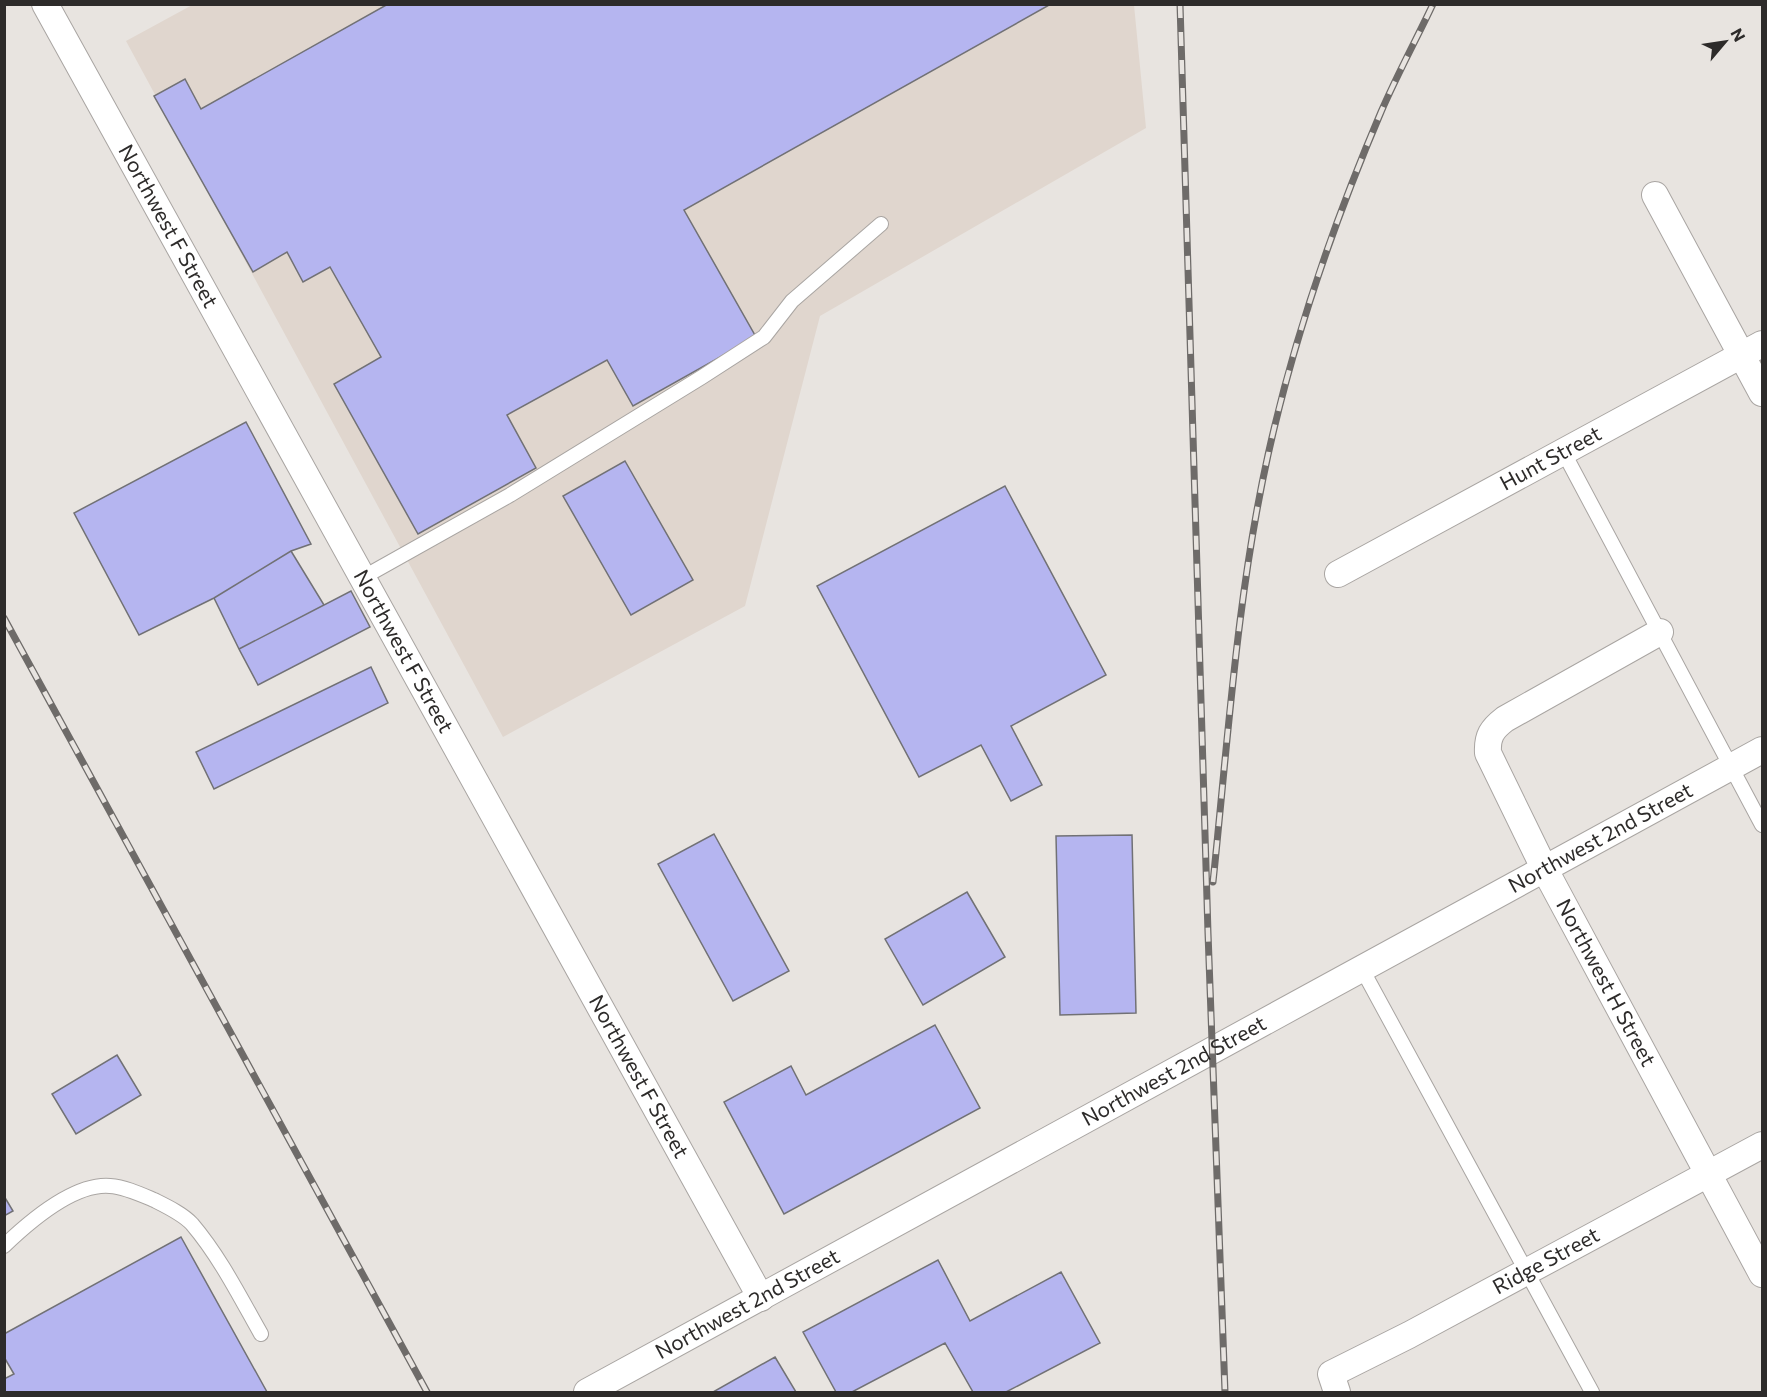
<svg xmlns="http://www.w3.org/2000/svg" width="1767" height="1397" viewBox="0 0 1767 1397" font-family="Commissioner,sans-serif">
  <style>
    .built { fill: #e0d6ce }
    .building { fill: #b5b5f0; stroke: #717175; stroke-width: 1.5 }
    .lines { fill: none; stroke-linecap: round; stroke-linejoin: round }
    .service-casing { stroke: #a9a5a2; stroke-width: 16 }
    .minor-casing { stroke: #a9a5a2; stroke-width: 28 }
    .service { stroke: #fff; stroke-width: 14 }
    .minor { stroke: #fff; stroke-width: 26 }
    .rail-casing { stroke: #6e6b69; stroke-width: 7 }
    .rail { stroke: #e8e4e0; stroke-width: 4.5; stroke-dasharray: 14; stroke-linecap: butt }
    .labels { text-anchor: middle; stroke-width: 5; stroke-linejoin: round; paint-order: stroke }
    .street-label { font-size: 21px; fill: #2d2b2a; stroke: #e8e4e0 }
  </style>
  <rect width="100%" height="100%" fill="#e8e4e0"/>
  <path class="built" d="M194 4 1134 5 1146 128 820 316 745 606 503 737 126 41Z"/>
  <path class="building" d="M388 4H1051L684 210 756 337 633 406 607 360 507 415 536 468 418 534 334 384 381 357 330 267 303 282 287 252 253 272 154 96 185 79 201 109Z
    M246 422 311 544 291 551 214 598 139 635 74 513Z
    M625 461 693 580 631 615 563 496Z
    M1005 486 1106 675 1011 726 1042 785 1011 801 981 745 919 777 817 586Z
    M291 551 324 605 239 649 214 598Z
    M351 591 370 627 258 685 239 649Z
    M371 667 388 703 214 789 196 752Z
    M714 834 789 971 733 1001 658 864Z
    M1132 835 1136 1013 1060 1015 1056 836Z
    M967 892 1005 957 923 1005 885 939Z
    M935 1025 980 1108 784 1214 724 1102 791 1066 806 1095Z
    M117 1055 141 1095 76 1134 52 1094Z
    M4 1196 13 1211 4 1216Z
    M181 1237 267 1392H4V1379L14 1374 4 1357V1334Z
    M938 1260 970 1321 1061 1272 1100 1343 1006 1392H973L945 1343 852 1392H836L803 1332Z
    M775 1357 796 1392H713Z"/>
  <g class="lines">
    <g class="service-casing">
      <path id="service" d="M1564 453 1762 825
        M362 578 510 495 702 377 764 337 792 301 881 224
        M1362 969 1592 1392
        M4 1246C29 1222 74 1183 110 1186 125 1187 140 1194 154 1200 166 1206 183 1214 192 1224 220 1257 240 1297 261 1334"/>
    </g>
    <g class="minor-casing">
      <g id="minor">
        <path id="s1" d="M45 4 761 1298"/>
        <path d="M1655 195 1762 393"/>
        <path id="s2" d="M1338 574 1762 344"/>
        <path id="s3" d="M1660 632 1505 719C1492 729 1487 736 1488 753L1544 868 1762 1274"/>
        <path id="s4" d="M587 1392 1762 750"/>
        <path id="s5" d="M1337 1392 1331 1374 1409 1335 1762 1145"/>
      </g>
    </g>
    <use href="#service" class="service"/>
    <use href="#minor" class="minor"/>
    <g class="rail-casing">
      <path id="rail" d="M1180 4 1208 933 1225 1392
        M4 618 427 1392
        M1213 882C1228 739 1237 595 1268 455 1294 337 1334 222 1381 112 1397 75 1416 40 1433 4"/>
    </g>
    <use href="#rail" class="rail"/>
  </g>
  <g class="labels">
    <g class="street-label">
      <text dy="7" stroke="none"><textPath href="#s1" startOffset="254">Northwest F Street</textPath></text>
      <text dy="7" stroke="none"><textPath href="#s2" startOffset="242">Hunt Street</textPath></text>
      <text dy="7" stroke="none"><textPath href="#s1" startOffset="740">Northwest F Street</textPath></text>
      <text dy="7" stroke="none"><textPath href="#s4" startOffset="1155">Northwest 2nd Street</textPath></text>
      <text dy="7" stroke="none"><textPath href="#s3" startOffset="476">Northwest H Street</textPath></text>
      <text dy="7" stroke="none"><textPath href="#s4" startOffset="669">Northwest 2nd Street</textPath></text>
      <text dy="7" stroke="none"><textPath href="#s1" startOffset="1226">Northwest F Street</textPath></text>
      <text dy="7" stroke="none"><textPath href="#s5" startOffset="262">Ridge Street</textPath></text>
      <text dy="7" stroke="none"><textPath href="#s4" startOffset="183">Northwest 2nd Street</textPath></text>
    </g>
  </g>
  <rect width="1767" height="1397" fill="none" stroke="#2d2b2a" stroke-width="12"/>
  <g transform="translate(1725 42) rotate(61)" stroke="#e8e4e0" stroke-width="4.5" paint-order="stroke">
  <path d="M0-4.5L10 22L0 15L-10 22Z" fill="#2d2b2a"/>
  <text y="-9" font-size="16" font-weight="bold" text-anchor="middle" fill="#2d2b2a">N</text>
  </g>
</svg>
